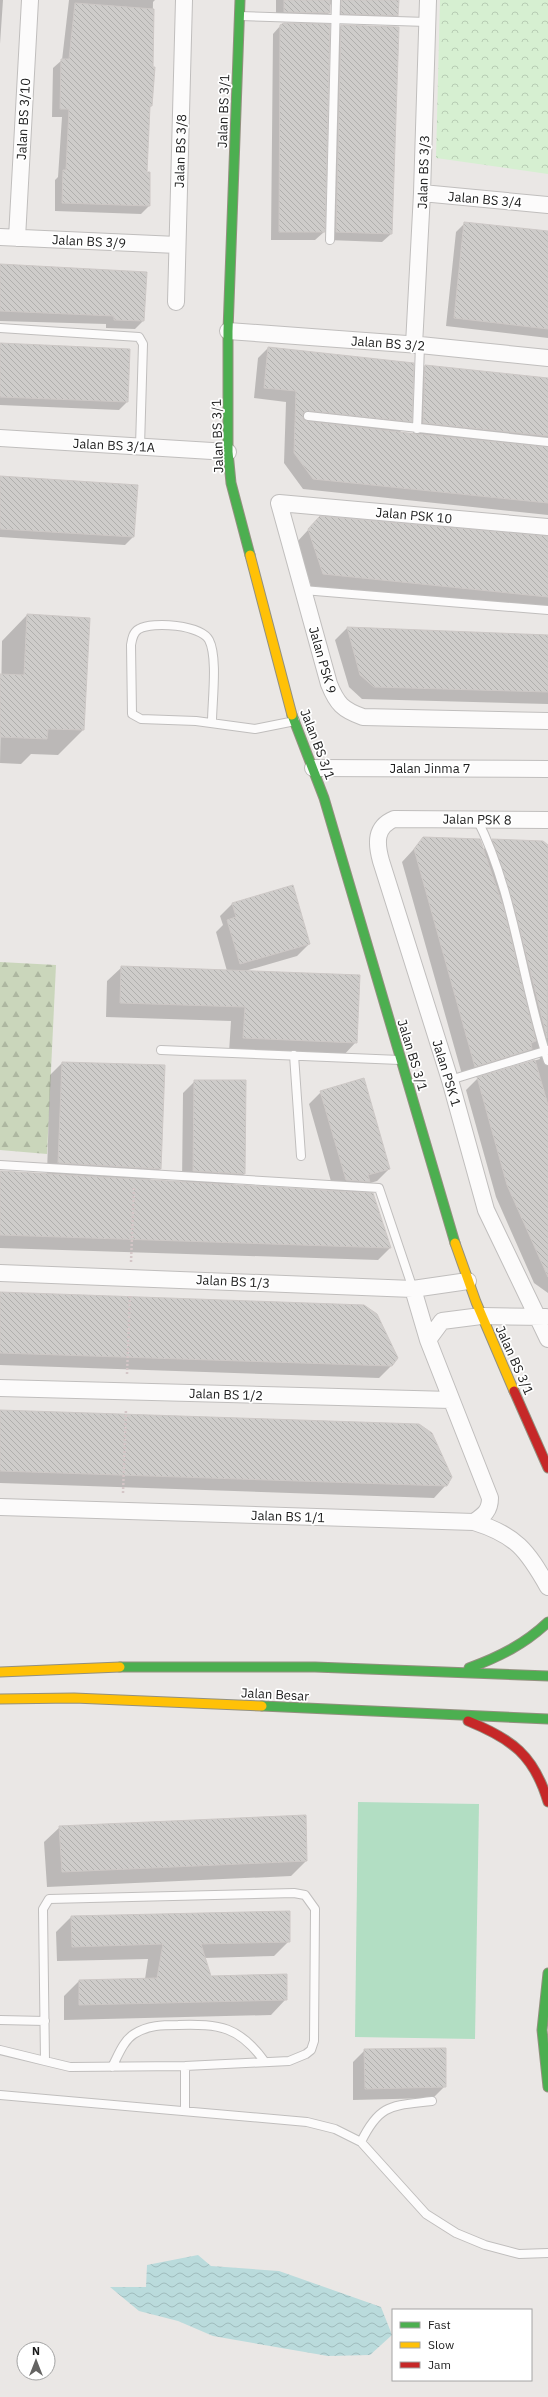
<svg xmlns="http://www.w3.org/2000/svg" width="548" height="2397" viewBox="0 0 548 2397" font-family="'IBM Plex Sans',sans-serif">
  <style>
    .forest { fill: url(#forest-firs) }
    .park { fill: url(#park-crowns) }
    .pitch { fill: #b2dec3 }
    .water { fill: url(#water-waves) }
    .shadow { fill: #0003 }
    .building { fill: url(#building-back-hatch); stroke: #cdc8c6 }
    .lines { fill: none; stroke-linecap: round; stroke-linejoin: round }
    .lane-casing { stroke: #c0bebd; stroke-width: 10 }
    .street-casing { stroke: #c0bebd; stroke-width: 18 }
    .fast-casing { stroke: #93907f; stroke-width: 11 }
    .slow-casing { stroke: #93907f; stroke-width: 11 }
    .jam-casing { stroke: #93907f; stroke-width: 11 }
    .path { stroke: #d4c6c7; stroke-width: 2.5; stroke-dasharray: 2 2; stroke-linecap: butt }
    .lane { stroke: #fcfbfb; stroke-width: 8 }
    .street { stroke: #fcfbfb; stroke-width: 16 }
    .fast { stroke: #4caf50; stroke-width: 9 }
    .slow { stroke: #ffc107; stroke-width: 9 }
    .jam { stroke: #c62828; stroke-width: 9 }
    .labels { text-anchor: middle; stroke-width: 3.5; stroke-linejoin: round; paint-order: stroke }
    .street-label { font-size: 13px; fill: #1c1c1c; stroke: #fff }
  </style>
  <defs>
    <pattern id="forest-firs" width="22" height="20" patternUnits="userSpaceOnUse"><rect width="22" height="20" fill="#cad6bb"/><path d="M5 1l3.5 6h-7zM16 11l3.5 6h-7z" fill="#adb7a0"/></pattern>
    <pattern id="park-crowns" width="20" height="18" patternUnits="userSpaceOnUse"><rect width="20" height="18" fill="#d6efd1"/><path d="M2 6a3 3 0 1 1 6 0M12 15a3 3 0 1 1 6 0" fill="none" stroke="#b7ccb3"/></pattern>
    <pattern id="water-waves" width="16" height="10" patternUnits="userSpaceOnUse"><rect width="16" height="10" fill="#badbdc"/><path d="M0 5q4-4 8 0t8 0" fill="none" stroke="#9fbbbc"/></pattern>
    <pattern id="building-back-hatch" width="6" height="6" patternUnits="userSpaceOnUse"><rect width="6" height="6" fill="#ceccca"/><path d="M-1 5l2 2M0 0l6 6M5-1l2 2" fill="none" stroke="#b0afad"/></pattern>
  </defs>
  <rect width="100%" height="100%" fill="#eae7e5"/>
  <path class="forest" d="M0 962 56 965 47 1154 0 1150Z"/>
  <path class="park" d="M440 0H548V174L436 158Z"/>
  <path class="pitch" d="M358 1802 479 1804 475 2039 355 2037Z"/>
  <path class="water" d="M198 2255 211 2266 279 2271 381 2307 392 2335 370 2355 328 2356 213 2336 178 2321 139 2311 110 2287H146L147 2265Z"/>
  <path class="shadow" d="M0 0H3L0 44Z
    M69 0H155L153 2 151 106 149 108 146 173H149V206L141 214 55 211V180L58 177 62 117H52L53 68 62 60Z
    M276 0H398L397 15 389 23 333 22 334 8 330 4 329 13 321 21 276 20Z
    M281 25H329L324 232 315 240H271L273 34Z
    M341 26 391 234 382 242 328 240 333 34Z
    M464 224 548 232V338L446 326 456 232Z
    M0 264 143 321 135 329 106 328V324L0 321Z
    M0 344 127 402 119 410 0 405Z
    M268 348 411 421 399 433 413 435 415 376 425 366 548 379V515L303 489 284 463 286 402 254 398 258 358Z
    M0 477 133 537 125 545 0 537Z
    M308 530 548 537V611L311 586 297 542Z
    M27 615 89 619 83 730 58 755 31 754 21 764 0 763 2 641Z
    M347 628 548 635V704L362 699 349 687 335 640Z
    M424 838 483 850 493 840 542 842 548 847V1293L534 1283 496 1197 466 1090 478 1078 540 1059 535 1049 525 1059 463 1078 402 862Z
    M232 904 309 944 297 956 245 971 356 1042 342 1057 229 1052 231 1021 106 1017 107 981 122 967 227 971 216 932 223 925 220 916Z
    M62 1063 164 1066 160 1169 149 1181 182 1183 183 1093 195 1081 244 1174 232 1186 334 1192 309 1104 321 1092 389 1169 377 1181 367 1184 357 1193 372 1194 390 1248 378 1260 0 1248V1172L47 1174 50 1075Z
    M0 1293 391 1366 379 1378 0 1365Z
    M0 1411 446 1485 434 1498 0 1483Z
    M60 1827 306 1861 291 1876 47 1887 44 1842Z
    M71 1917 289 1941 274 1956 204 1958 210 1977 286 1999 271 2015 64 2020V1996L79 1981 145 1979 148 1959 57 1961 56 1932Z
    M365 2050 445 2086 433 2098 353 2100V2062Z"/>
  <path class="building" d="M284 0H330V13L284 12Z
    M341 0H399L398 16 341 14Z
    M75 3 154 9 153 67H155L152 106H150L147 172H150V206L62 203 63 170H66L69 109H60L61 59H69Z
    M284 23 330 24 325 232H279L280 25Z
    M341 25 399 27 392 234 336 232Z
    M464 222 548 231V329L454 318Z
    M0 264 147 272 144 321 114 320V316L0 311Z
    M0 343 130 349 128 402 0 397Z
    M268 347 414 363 412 422 309 411 303 413V419L307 421 416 434 548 447V503L313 479 294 453 296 391 264 388Z
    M425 365 548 378V436L423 423Z
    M0 476 138 485 134 537 0 529Z
    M320 516 548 536V597L323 574 308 529Z
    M27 614 90 618 84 730 48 729 47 739 0 737V674L24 675Z
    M347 627 548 635V692L374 687 360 675Z
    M423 837 480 839 504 909 536 1041 531 1043 532 1049 475 1067 414 849Z
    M492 839 543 841 548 845 547 1038 514 906Z
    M293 885 310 944 240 964 227 920 236 917 232 903Z
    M121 966 360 975 357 1043 243 1038 245 1007 120 1003Z
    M535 1060 548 1105V1277L507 1185 477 1077Z
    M62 1062 165 1065 161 1169 58 1163Z
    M364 1078 390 1169 368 1175 370 1182 346 1180 320 1091Z
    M194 1080H246L245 1174 193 1171Z
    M0 1171 373 1193 391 1248 0 1235Z
    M0 1292 364 1305 377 1314 398 1358 392 1366 0 1353Z
    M0 1410 419 1424 432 1433 452 1477 447 1486 0 1471Z
    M306 1815 307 1861 62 1872 59 1826Z
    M290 1911V1942L201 1944 211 1976 287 1974V2000L79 2005V1980L157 1978 163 1944 72 1947 71 1916Z
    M446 2048V2087L365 2089 364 2049Z"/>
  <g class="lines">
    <g class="lane-casing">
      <path id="lane" d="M240 16 427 22
        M330 240 336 0
        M0 328 139 337 143 344 140 446
        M308 416 548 442
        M417 429 420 345
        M303 590 548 610
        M212 722C212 702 218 657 209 640 201 625 153 621 139 629 133 632 132 639 131 645L132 714 141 719 196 721 255 729 295 721
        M477 819C514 892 522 983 548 1061
        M161 1050 400 1060
        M294 1055 301 1156
        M450 1080 548 1050
        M0 1165 379 1188 413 1289
        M294 1893 305 1895 315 1909 314 2041 311 2050 306 2054 289 2061 185 2066 70 2067 45 2061 43 1909 49 1899Z
        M0 2020 45 2021
        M0 2050 45 2061
        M185 2066V2111
        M112 2067C118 2056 123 2041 134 2034 148 2025 163 2025 178 2025 220 2024 239 2026 265 2062
        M0 2095 307 2122 335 2129 361 2142 426 2214 456 2233 485 2245 519 2254 548 2253
        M361 2142C380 2103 392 2106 432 2101"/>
    </g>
    <g class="street-casing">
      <path id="street" d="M422 193 548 205
        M0 237 177 245
        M17 238 30 0
        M176 302 184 0
        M228 331 420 345 548 358
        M414 345 422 193 428 0
        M0 438 228 452
        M548 527 279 503 329 684C337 704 343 710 363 717L548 721
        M313 768 548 769
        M548 820 394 819C375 827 376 843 381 861L450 1080 486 1210 548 1339
        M0 1273 413 1289 428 1340 490 1498C490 1511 484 1515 474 1522
        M413 1289 468 1281
        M428 1340 442 1321 481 1316 546 1317
        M0 1388 451 1400
        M0 1507 474 1522C516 1535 527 1550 548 1587"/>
    </g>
    <g class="fast-casing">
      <path id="fast" d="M240 0 228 331V452L231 483 250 555
        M292 715 324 798 455 1243
        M120 1667H315L548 1676
        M469 1668C499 1657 525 1644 548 1622
        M262 1706 548 1719
        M548 1973 542 2030 548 2087"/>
    </g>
    <g class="slow-casing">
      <path id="slow" d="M250 555 292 715
        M455 1243 476 1302 514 1391
        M0 1672 120 1667
        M0 1699 74 1698 262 1706"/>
    </g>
    <g class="jam-casing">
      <path id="jam" d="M514 1391 548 1468
        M468 1721C512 1739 534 1755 548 1802"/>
    </g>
    <path class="path" d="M131 1262 134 1187
      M127 1374 130 1295
      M123 1493 126 1409"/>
    <use href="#lane" class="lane"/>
    <use href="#street" class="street"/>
    <use href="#fast" class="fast"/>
    <use href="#slow" class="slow"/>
    <use href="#jam" class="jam"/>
  </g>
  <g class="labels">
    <g class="street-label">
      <text transform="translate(223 111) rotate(-88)" y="5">Jalan BS 3/1</text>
      <text transform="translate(23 119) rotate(-87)" y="5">Jalan BS 3/10</text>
      <text transform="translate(180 151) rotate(-88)" y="5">Jalan BS 3/8</text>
      <text transform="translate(423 172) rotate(-88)" y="5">Jalan BS 3/3</text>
      <text transform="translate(485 199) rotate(5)" y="5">Jalan BS 3/4</text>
      <text transform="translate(89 241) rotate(3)" y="5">Jalan BS 3/9</text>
      <text transform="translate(388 343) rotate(4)" y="5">Jalan BS 3/2</text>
      <text transform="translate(217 436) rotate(-92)" y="5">Jalan BS 3/1</text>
      <text transform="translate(114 445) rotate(3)" y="5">Jalan BS 3/1A</text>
      <text transform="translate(414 515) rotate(5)" y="5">Jalan PSK 10</text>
      <text transform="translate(323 660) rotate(74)" y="5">Jalan PSK 9</text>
      <text transform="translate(318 744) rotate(69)" y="5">Jalan BS 3/1</text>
      <text x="430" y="773">Jalan Jinma 7</text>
      <text transform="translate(477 819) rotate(1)" y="5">Jalan PSK 8</text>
      <text transform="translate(413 1055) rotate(73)" y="5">Jalan BS 3/1</text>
      <text transform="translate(447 1073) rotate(73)" y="5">Jalan PSK 1</text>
      <text transform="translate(233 1281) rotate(3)" y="5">Jalan BS 1/3</text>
      <text transform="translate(515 1360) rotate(66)" y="5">Jalan BS 3/1</text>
      <text transform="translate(226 1394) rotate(2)" y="5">Jalan BS 1/2</text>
      <text transform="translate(288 1516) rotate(2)" y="5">Jalan BS 1/1</text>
      <text transform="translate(275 1694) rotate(3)" y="5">Jalan Besar</text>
    </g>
  </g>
  <rect x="392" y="2309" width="140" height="72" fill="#ffffff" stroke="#a4a4a4"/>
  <rect x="400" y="2322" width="20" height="6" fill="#4caf50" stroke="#a4a4a4"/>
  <text x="428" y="2329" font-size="12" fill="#1c1c1c">Fast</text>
  <rect x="400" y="2342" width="20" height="6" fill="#ffc107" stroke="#a4a4a4"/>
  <text x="428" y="2349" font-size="12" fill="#1c1c1c">Slow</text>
  <rect x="400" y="2362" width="20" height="6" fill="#c62828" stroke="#a4a4a4"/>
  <text x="428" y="2369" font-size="12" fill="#1c1c1c">Jam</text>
  <g transform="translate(36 2361)"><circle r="19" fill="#ffffff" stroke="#a4a4a4"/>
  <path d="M0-3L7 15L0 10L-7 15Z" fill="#646362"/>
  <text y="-6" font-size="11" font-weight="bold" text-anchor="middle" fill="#1c1c1c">N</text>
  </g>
</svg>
